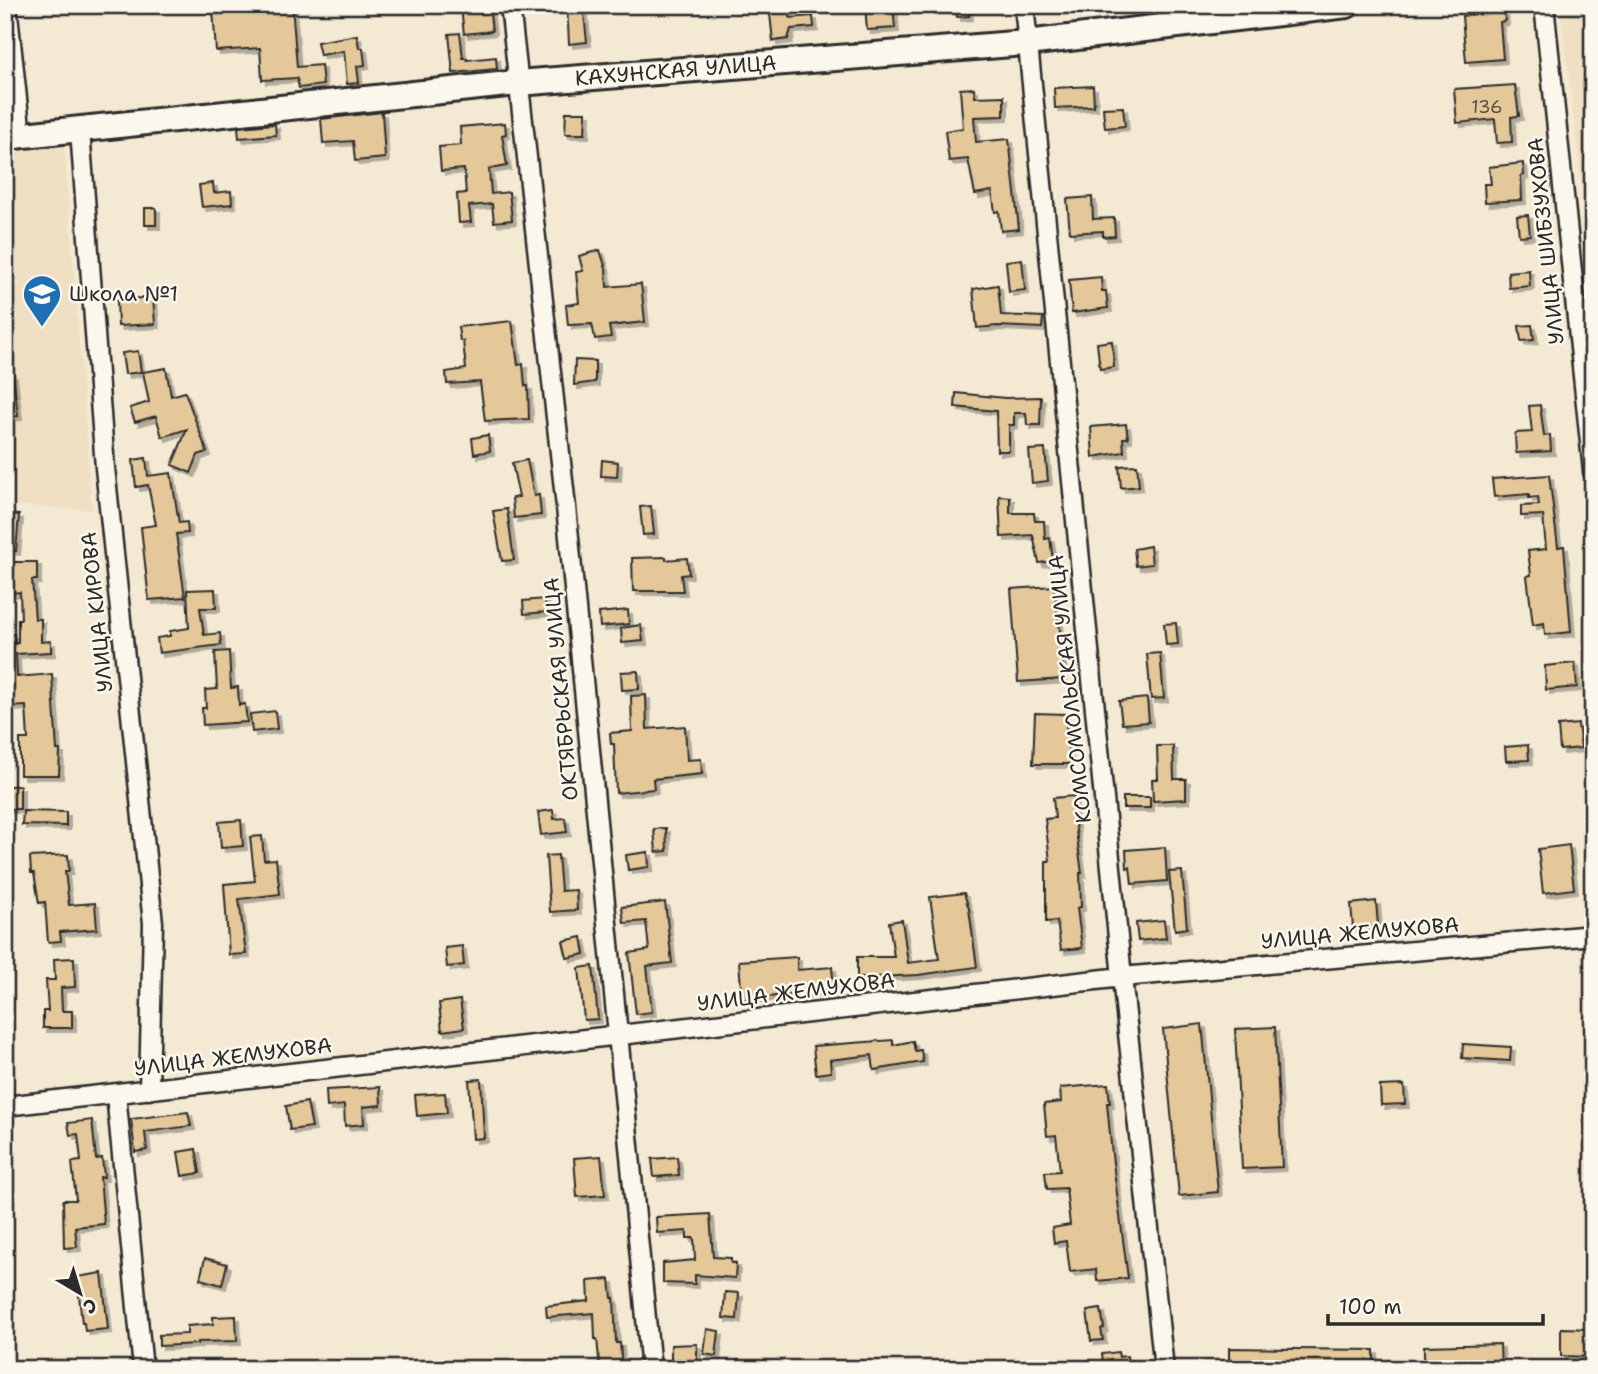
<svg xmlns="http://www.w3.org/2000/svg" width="1598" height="1374" viewBox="0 0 1598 1374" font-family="'Shantell Sans',sans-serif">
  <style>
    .built { fill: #f0dfc2 }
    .building { fill: #e5c899; stroke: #2b2b2b; stroke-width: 2; filter: url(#shadow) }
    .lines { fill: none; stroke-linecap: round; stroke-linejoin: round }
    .street-casing { stroke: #2b2b2b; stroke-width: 23 }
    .secondary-casing { stroke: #2b2b2b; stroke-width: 30 }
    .street { stroke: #fbf7ec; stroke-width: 18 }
    .secondary { stroke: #fbf7ec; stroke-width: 24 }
    .labels { text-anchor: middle; stroke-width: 5; stroke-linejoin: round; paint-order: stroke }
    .number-label { font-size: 18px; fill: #5a5246 }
    .street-label { font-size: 21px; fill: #2b2b2b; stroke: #fbf7ec }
    .poi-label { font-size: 21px; fill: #2b2b2b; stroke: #fbf7ec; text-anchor: start }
  </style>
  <defs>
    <filter id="shadow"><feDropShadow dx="4" dy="4" stdDeviation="0" flood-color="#0004"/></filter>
  </defs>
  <rect width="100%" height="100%" fill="#f4e9d3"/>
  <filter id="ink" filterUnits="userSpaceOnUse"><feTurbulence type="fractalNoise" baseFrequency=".0143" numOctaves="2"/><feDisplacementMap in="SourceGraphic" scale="14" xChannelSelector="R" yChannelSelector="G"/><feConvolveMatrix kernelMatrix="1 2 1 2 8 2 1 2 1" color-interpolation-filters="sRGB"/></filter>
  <g filter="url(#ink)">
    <path class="built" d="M1560 5H1593V277Z
      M64 145 92 510 5 505V151Z"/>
    <path class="building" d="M292 5 297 67 321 65 323 85 299 88 297 78 262 80 260 48 216 51 213 10Z
      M476 5H489L492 31 464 34 461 7Z
      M567 5H583L587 42 569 44Z
      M769 5H789L790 18 813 16 814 27 791 29 788 39 773 41Z
      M865 5H893L895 28 867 30Z
      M955 5H968L969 16 957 17Z
      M1504 10 1505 21 1500 22 1503 59 1466 62 1462 16Z
      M460 33 463 58H467V60L496 57 497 69 453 73 449 34Z
      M357 35 359 48H363L365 65 357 66 359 83 347 84 344 51 320 55 317 42Z
      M1515 85 1519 116 1511 117 1512 142 1497 143 1495 119 1457 123 1454 89Z
      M1093 86 1094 106 1055 108 1054 88Z
      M974 88 975 97 1004 96V116L974 117 976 142 1009 139 1019 229 1001 231 999 211 995 212 992 191 975 194 968 159 949 161 945 131 963 128 960 89Z
      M1123 107 1125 126 1105 128 1103 108Z
      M382 112 385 158 355 161 353 141 323 143 321 119Z
      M566 112H586L585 134H565Z
      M505 123 506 134 502 135 507 166 489 169 491 194 509 192 512 220 494 222 492 204 469 206 471 222 459 223 457 194 466 193 464 169 441 171 439 147 461 145 460 127Z
      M275 124 276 135 239 138 238 127Z
      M1523 163 1524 175 1521 176 1522 200 1485 202 1484 184H1491L1489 167Z
      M213 183 214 193 231 191 232 204 202 207 199 185Z
      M1092 197 1093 219 1114 218 1115 236 1103 237V231L1070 233 1067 199Z
      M145 208H156V225H145Z
      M1528 215 1530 235 1519 236 1517 216Z
      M600 250 606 269 607 287 641 284 645 322 609 326 611 337 595 339 592 324 568 325 566 305 579 303 576 272 583 271 579 256Z
      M1022 259 1025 290 1009 292 1006 261Z
      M1529 270 1530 286 1509 288 1508 272Z
      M1101 277 1102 291H1106L1108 308 1072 313 1069 280Z
      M998 285 1001 315 1043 317 1042 328 997 326 977 328 973 289Z
      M153 297 155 324 118 326 117 300Z
      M512 321 518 365 523 364 525 386H528L529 419 485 421 480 382 447 384 446 372 466 369 463 341H460L458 327Z
      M1532 325 1534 340 1521 341 1519 326Z
      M1112 341 1114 367 1100 369 1097 343Z
      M138 351 141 372 125 374 122 353Z
      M575 360 595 361V382L574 385Z
      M166 368 171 396 185 392 207 452 198 455 191 473 172 465 187 429 162 437 156 416 135 422 130 408 149 402 143 372Z
      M5 374H13L18 416 5 417Z
      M956 393 1005 398 1041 397 1040 425H1027L1026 413H1014V425H1009V451H997L996 411 955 407Z
      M1540 405 1544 436 1550 435 1551 451 1516 453 1515 433 1532 432 1529 406Z
      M1126 424 1128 438H1123L1124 452 1093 457 1091 427Z
      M488 435 490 451 474 454 472 438Z
      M1045 449 1048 481 1032 483 1029 450Z
      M146 458 148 476 171 473 179 523 187 522 188 533 176 534 185 597 149 600 141 527 156 525 148 485 136 487 133 460Z
      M527 460 534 496 539 495 541 515 514 518 512 498 519 497 512 463Z
      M602 460 618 462 617 477 601 476Z
      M1137 465 1139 486 1121 488 1119 466Z
      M1549 475 1558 547 1564 546 1571 632 1545 635 1544 623 1533 625 1527 576 1531 575 1528 551 1546 549 1543 515 1521 516V506L1539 505 1538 497 1529 498V494L1494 497 1492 479Z
      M999 496 1010 497V513H1034L1035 521H1044L1045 539 1050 538 1053 561 1039 563 1033 535 1001 537Z
      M651 506 654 534 643 535 640 507Z
      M507 509 514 560 502 561 493 511Z
      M5 514 19 515 16 551 5 550Z
      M1150 546 1152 564 1136 566 1134 549Z
      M666 557V560L687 558 689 574 681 575 683 591H633L632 558Z
      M11 562H37V580H32L35 619H41V642L51 641V652L16 654 17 677 52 674 57 750H60L59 775H20V739H28L26 706 8 707 5 674V635L14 634 15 644 18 643V619H21L20 592 11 593Z
      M1054 586 1061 638 1063 679 1018 682 1011 589Z
      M215 589 216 608H200L204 635 220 633 221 645 159 653 157 638 170 636V631L189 628 187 590Z
      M545 599 546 612 524 614 523 601Z
      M628 610 629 624 600 627 599 613Z
      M1176 623 1178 644 1166 645 1164 624Z
      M641 625 643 641 622 643 621 628Z
      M229 651 231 688 238 687 239 705 245 704 247 722 203 725 202 708H206L205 690 217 689 215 652Z
      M1160 653 1164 698 1151 699 1147 654Z
      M1575 663 1577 687 1546 690 1545 666Z
      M638 671 639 689 622 690 621 672Z
      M646 695 647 729 685 726 687 760 701 759 702 774 653 779 654 789 616 793 614 744H611L610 733 632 731 631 696Z
      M1147 698 1149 722 1122 724 1119 701Z
      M275 711 277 729 252 732 250 714Z
      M1035 713 1065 714 1070 764H1033Z
      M1578 724 1581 748 1560 750 1558 726Z
      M1528 745 1529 760 1506 761 1505 747Z
      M1157 746H1173L1174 779H1186V799L1153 801 1152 779H1158Z
      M5 786H20V809H5Z
      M1074 796 1073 810 1082 873H1080L1081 907 1077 908 1082 948 1061 950 1057 921 1046 922V861H1050L1045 819 1055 818 1053 798Z
      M1123 797H1150V808H1123Z
      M553 810 554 819 565 818 567 832 541 835 538 812Z
      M23 811 66 812V826L22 825Z
      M241 820 243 846 221 848 219 822Z
      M666 828 667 851 656 852 654 829Z
      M262 836 264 860 276 859 280 894 239 899 246 954 229 955 224 884 255 881 250 837Z
      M1569 845 1574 889 1543 893 1538 849Z
      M1165 847 1167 881 1132 884 1130 867 1127 868 1126 850Z
      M648 852 649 867 628 870 626 855Z
      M68 855 69 871H65L69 905 95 903 97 929 60 932 61 941 48 942 45 902 39 903 34 873H31L30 857Z
      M558 855 561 891 576 890 577 910 550 912 546 856Z
      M1182 871 1187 928 1175 930 1169 872Z
      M964 893 969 909 977 967 918 975 857 978V957H894L889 922 902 920 908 963 939 959 930 897Z
      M1376 901 1378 926 1353 928 1351 904Z
      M665 902 672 963 647 966 652 1012 636 1014 629 953 649 950 646 921 624 923 622 907Z
      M1164 920 1166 938 1138 941 1136 923Z
      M582 937 585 954 567 958 563 941Z
      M462 946 464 965 447 967 445 948Z
      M797 957V970L832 967 834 989 742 1000 739 961Z
      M74 958 75 987 61 988 62 1011H72V1028H43V1011H48L46 980H55L54 959Z
      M593 966 598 1019 584 1020 579 968Z
      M460 1000 464 1028 442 1031 439 1003Z
      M1202 1024 1218 1192 1179 1196 1163 1029Z
      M1275 1027 1282 1167 1242 1169 1235 1029Z
      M893 1040V1045L913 1041 915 1051 921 1050 923 1062 874 1070 872 1055 830 1060 831 1072 816 1074 813 1046Z
      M1463 1044 1511 1047 1510 1061 1462 1058Z
      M481 1079 484 1138 473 1139 469 1080Z
      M1108 1084 1110 1103H1107L1112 1155 1128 1278 1097 1281 1096 1269 1070 1272 1066 1241 1054 1243 1052 1228 1070 1225 1066 1188 1047 1189 1045 1172 1060 1171 1056 1135 1047 1136 1044 1104 1061 1102 1060 1088Z
      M1404 1085 1405 1104 1381 1105 1380 1086Z
      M380 1087 381 1105 363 1107 364 1124 345 1126 344 1105 327 1107 326 1090Z
      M445 1093 447 1113 417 1116 415 1095Z
      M307 1102 312 1127 290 1130 286 1106Z
      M188 1112 191 1126 145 1132 147 1150 135 1152 131 1119Z
      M92 1120 96 1159 102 1158 104 1177H100L104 1224 75 1227 77 1247 64 1248 63 1200H76L72 1162 81 1161 78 1134 70 1135 68 1123Z
      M196 1149 200 1173 182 1176 178 1152Z
      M601 1156 605 1195 577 1197 574 1158Z
      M677 1157 679 1175 654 1177 652 1159Z
      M710 1214 713 1257 731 1258V1263H736L735 1278 695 1275V1284L663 1283V1263L695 1260 694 1238H687V1231L657 1233 656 1217Z
      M205 1258 227 1264 222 1285 200 1279Z
      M102 1273 108 1329 85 1331 84 1323H82L77 1277Z
      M610 1279 612 1298H614L616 1343H620L622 1369H600L597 1339H595L594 1313 547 1317 546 1306 589 1301 588 1281Z
      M725 1292 739 1293 737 1319 723 1318Z
      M1101 1309 1104 1328 1101 1329 1103 1340 1091 1341 1087 1311Z
      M236 1316 237 1341 197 1342V1344L159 1346V1335L187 1334V1326L213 1324V1317Z
      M1561 1328 1593 1329V1357L1561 1356Z
      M707 1329 719 1331 716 1356 704 1354Z
      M697 1344V1366H671V1345Z
      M1500 1344 1501 1369H1424V1346Z
      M1229 1348 1374 1350V1369H1229Z
      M1118 1352 1119 1357 1127 1356 1129 1369H1104L1102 1354Z"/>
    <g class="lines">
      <g class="street-casing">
        <path id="street" d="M7 5 21 136
          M510 5 566 507 651 1369
          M1024 5 1122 977 1164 1369
          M1544 5 1593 471
          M80 130 105 468 153 923 149 1090
          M116 1094 143 1369
          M5 1106 1122 977 1593 935"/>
      </g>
      <g class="secondary-casing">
        <g id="secondary">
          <path id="s1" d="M5 137 518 83 1027 43 1347 5"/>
        </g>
      </g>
      <use href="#street" class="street"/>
      <use href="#secondary" class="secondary"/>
    </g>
  </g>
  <defs>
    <g id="school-pin" transform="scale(2.0125)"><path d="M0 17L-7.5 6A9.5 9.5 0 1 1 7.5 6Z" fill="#1f6fb2" stroke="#fbf7ec"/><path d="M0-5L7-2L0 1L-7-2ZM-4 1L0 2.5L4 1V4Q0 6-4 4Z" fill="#fff"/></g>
  </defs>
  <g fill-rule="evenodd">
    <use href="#school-pin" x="42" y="294"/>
  </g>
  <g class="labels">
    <g class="number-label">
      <text x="1487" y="113">136</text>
    </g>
    <g class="street-label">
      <text dy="7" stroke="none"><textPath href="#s1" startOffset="674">КАХУНСКАЯ УЛИЦА</textPath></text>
      <text transform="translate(1546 241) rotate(-96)" y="7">УЛИЦА ШИБЗУХОВА</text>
      <text transform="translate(97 612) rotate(-96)" y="7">УЛИЦА КИРОВА</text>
      <text transform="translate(561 689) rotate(-95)" y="7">ОКТЯБРЬСКАЯ УЛИЦА</text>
      <text transform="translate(1070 689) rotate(-96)" y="7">КОМСОМОЛЬСКАЯ УЛИЦА</text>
      <text transform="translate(1360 933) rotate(-5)" y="7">УЛИЦА ЖЕМУХОВА</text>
      <text transform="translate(796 992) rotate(-7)" y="7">УЛИЦА ЖЕМУХОВА</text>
      <text transform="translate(233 1057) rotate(-7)" y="7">УЛИЦА ЖЕМУХОВА</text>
    </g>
    <g class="poi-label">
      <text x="69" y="301">Школа №1</text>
    </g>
  </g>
  <rect width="1598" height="1374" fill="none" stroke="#fbf7ec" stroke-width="28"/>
  <rect x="14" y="14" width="1570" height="1346" fill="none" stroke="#2b2b2b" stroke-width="2.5" filter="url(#ink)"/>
  <g transform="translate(80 1293) rotate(142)" stroke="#fbf7ec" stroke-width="5" paint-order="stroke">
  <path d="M0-5L12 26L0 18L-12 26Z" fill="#2b2b2b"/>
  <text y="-10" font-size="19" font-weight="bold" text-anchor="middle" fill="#2b2b2b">С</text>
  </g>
  <path d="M1328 1314v10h215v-10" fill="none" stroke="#2b2b2b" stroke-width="3.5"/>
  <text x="1339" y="1314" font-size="21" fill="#2b2b2b" stroke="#fbf7ec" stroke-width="5" paint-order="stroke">100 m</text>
</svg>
